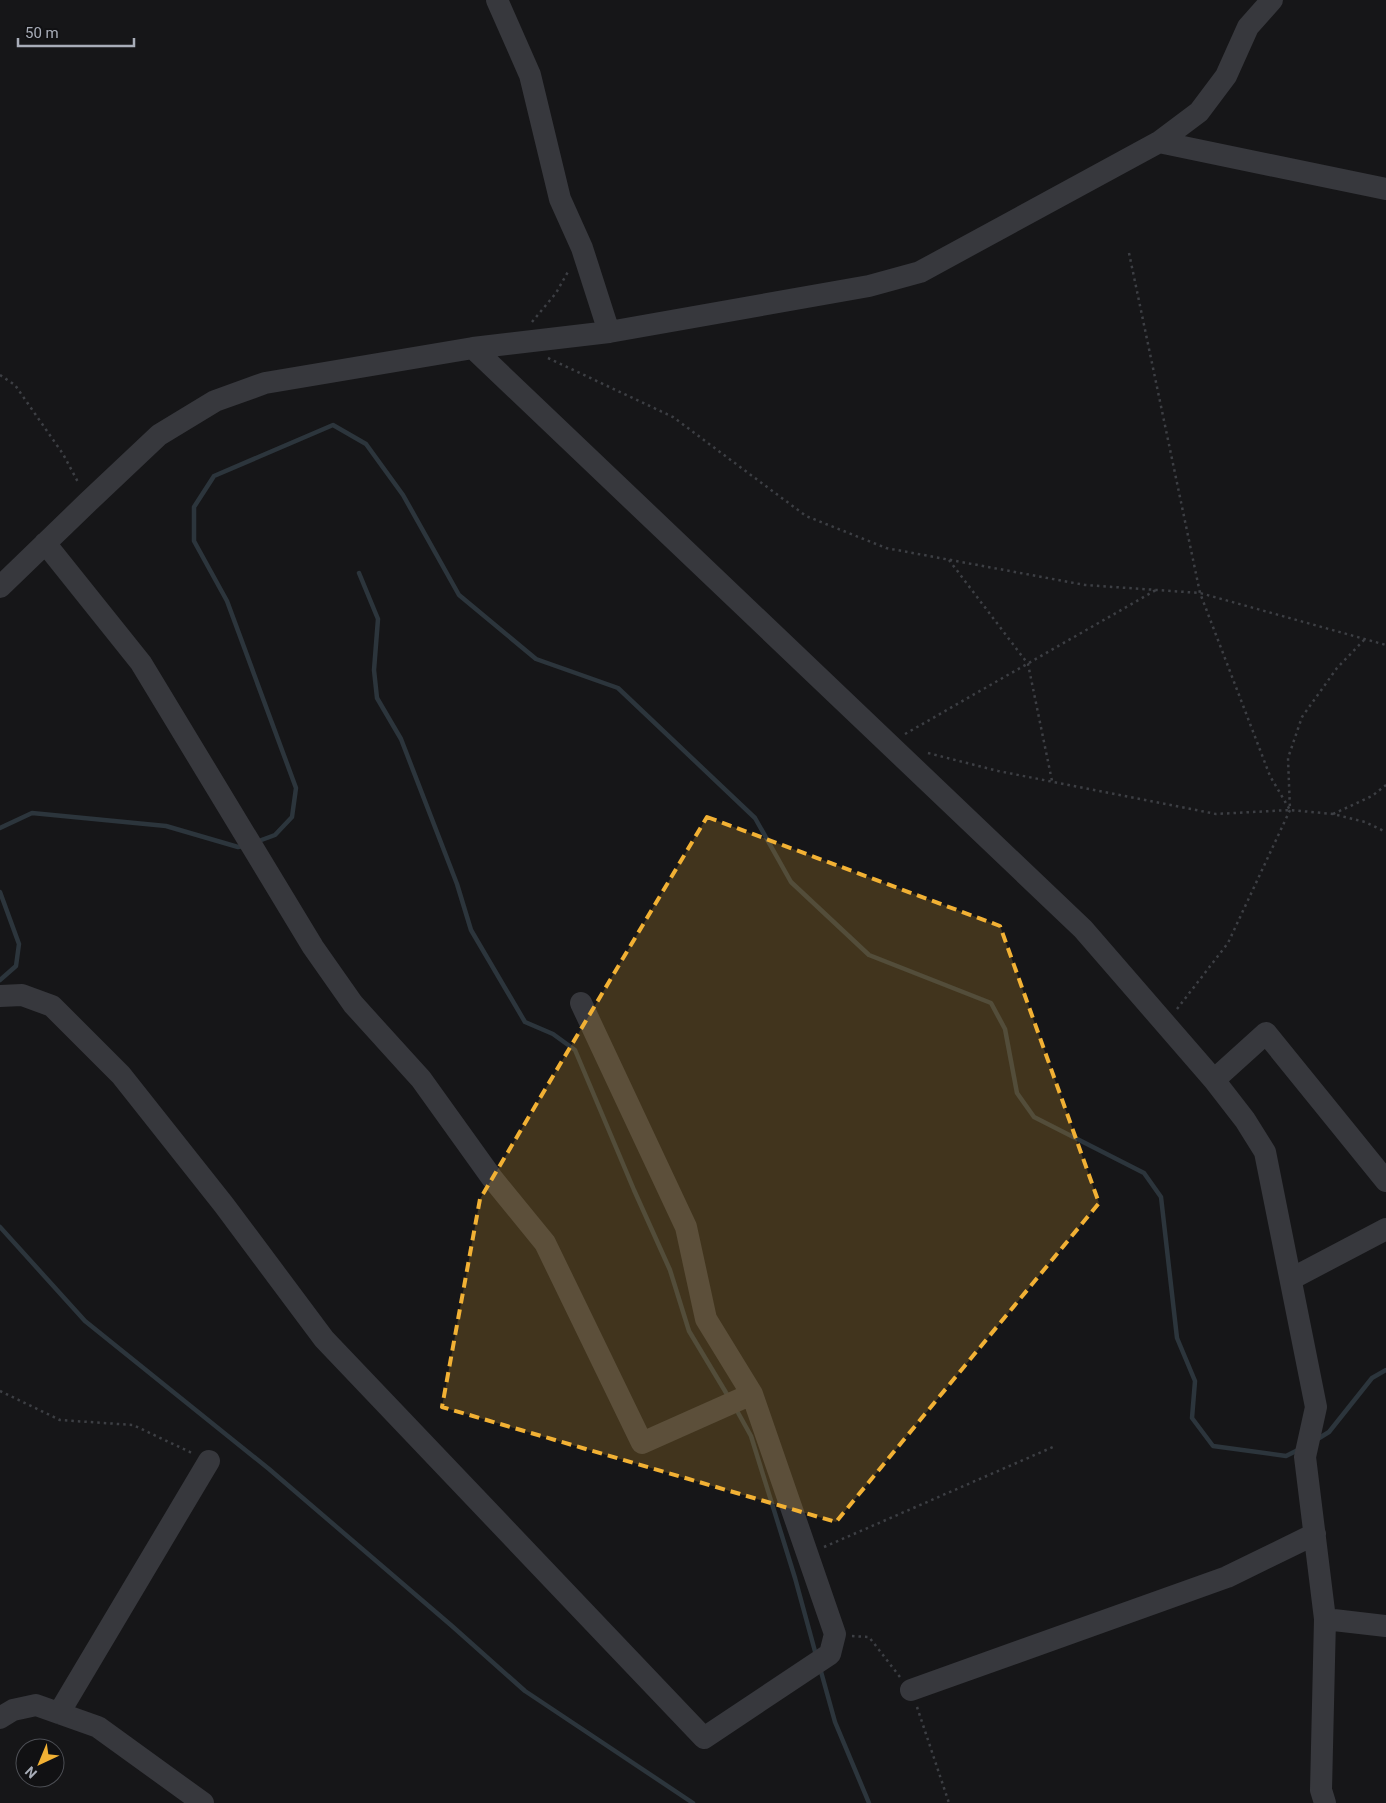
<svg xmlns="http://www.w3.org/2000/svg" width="1386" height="1803" viewBox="0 0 1386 1803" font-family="Roboto,sans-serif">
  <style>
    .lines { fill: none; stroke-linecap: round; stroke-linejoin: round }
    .stream { stroke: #2c353c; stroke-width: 4.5 }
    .path { stroke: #3d3f44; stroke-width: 2.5; stroke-dasharray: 2.5 4; stroke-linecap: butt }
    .minor { stroke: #37383d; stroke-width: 22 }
    .marked { fill: #f2b134; fill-opacity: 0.2; stroke: #f2b134; stroke-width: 4; stroke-dasharray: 10 6; stroke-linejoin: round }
  </style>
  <rect width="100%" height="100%" fill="#161618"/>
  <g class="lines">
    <path class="stream" d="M359 573 378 619 374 670 377 698 401 739 457 884 471 930 525 1022 553 1034 575 1050 634 1190 670 1270 689 1331 728 1396
      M0 828 32 813 166 826 238 847 244 846
      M256 842 275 835 292 817 296 788 227 601 194 541V507L214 476 333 425 366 444 403 495 459 595 536 659 618 688 755 818 791 882 869 955 991 1003 1005 1029 1017 1093 1034 1117 1144 1173 1161 1197 1177 1338 1195 1381 1192 1418 1213 1446 1286 1456 1298 1450
      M0 892 19 944 16 966 0 980
      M0 1227 85 1321 269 1469 452 1626 525 1691 693 1803
      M736 1409 751 1436 795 1578 816 1655
      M1316 1440 1329 1432 1372 1378 1386 1370
      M820 1668 835 1722 869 1803"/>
    <path class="path" d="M1129 253 1200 593 1270 776 1290 810
      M532 322 556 293 569 270
      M548 358 673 417 806 516 886 548 1085 585 1200 593 1386 645
      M0 375 15 385 63 454 79 484
      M949 560 1028 664 1052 781
      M905 734 1156 590
      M928 753 998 771 1216 814 1290 810 1333 814 1365 822 1386 832
      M1333 814 1372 796 1386 785
      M1177 1009 1228 943 1290 810 1288 758 1302 717 1337 668 1364 640
      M0 1391 60 1420 133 1425 192 1453
      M824 1547 1053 1447
      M852 1636 869 1637 900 1677
      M917 1707 949 1803"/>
    <path class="minor" d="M497 0 530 75 560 199 582 248 609 332
      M1159 142 1386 189
      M473 348 1083 929 1214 1080 1245 1120 1265 1152 1316 1407 1305 1457 1325 1619 1321 1790 1325 1803
      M45 543 141 663 313 947 353 1004 421 1079 492 1178 545 1243 642 1443 752 1394
      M0 587 88 502 159 435 215 401 265 383 473 348 609 332 869 286 920 272 1159 142 1199 112 1226 76 1248 27 1272 0
      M0 996 22 995 52 1006 121 1075 224 1205 324 1339 704 1738 830 1654 835 1634 752 1394 706 1319 686 1227 581 1003
      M1214 1080 1266 1033 1386 1181
      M1291 1279 1386 1229
      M1325 1619 1386 1626
      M911 1690 1227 1577 1315 1534
      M59 1713 209 1461
      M0 1718 13 1710 36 1705 98 1727 203 1803"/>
  </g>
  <path class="marked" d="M707 817 1000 926 1099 1203 836 1522 442 1407 480 1199Z"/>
  <g transform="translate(40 1763) rotate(224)"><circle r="24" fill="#111113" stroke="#4d4f55"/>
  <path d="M0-4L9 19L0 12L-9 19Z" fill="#f2b134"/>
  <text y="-8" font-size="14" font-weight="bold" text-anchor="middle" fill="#a8adb8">N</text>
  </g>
  <path d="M18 38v8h116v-8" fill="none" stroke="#a8adb8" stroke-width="2.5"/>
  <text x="25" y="38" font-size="15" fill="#a8adb8" stroke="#111113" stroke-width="4" paint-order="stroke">50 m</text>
</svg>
